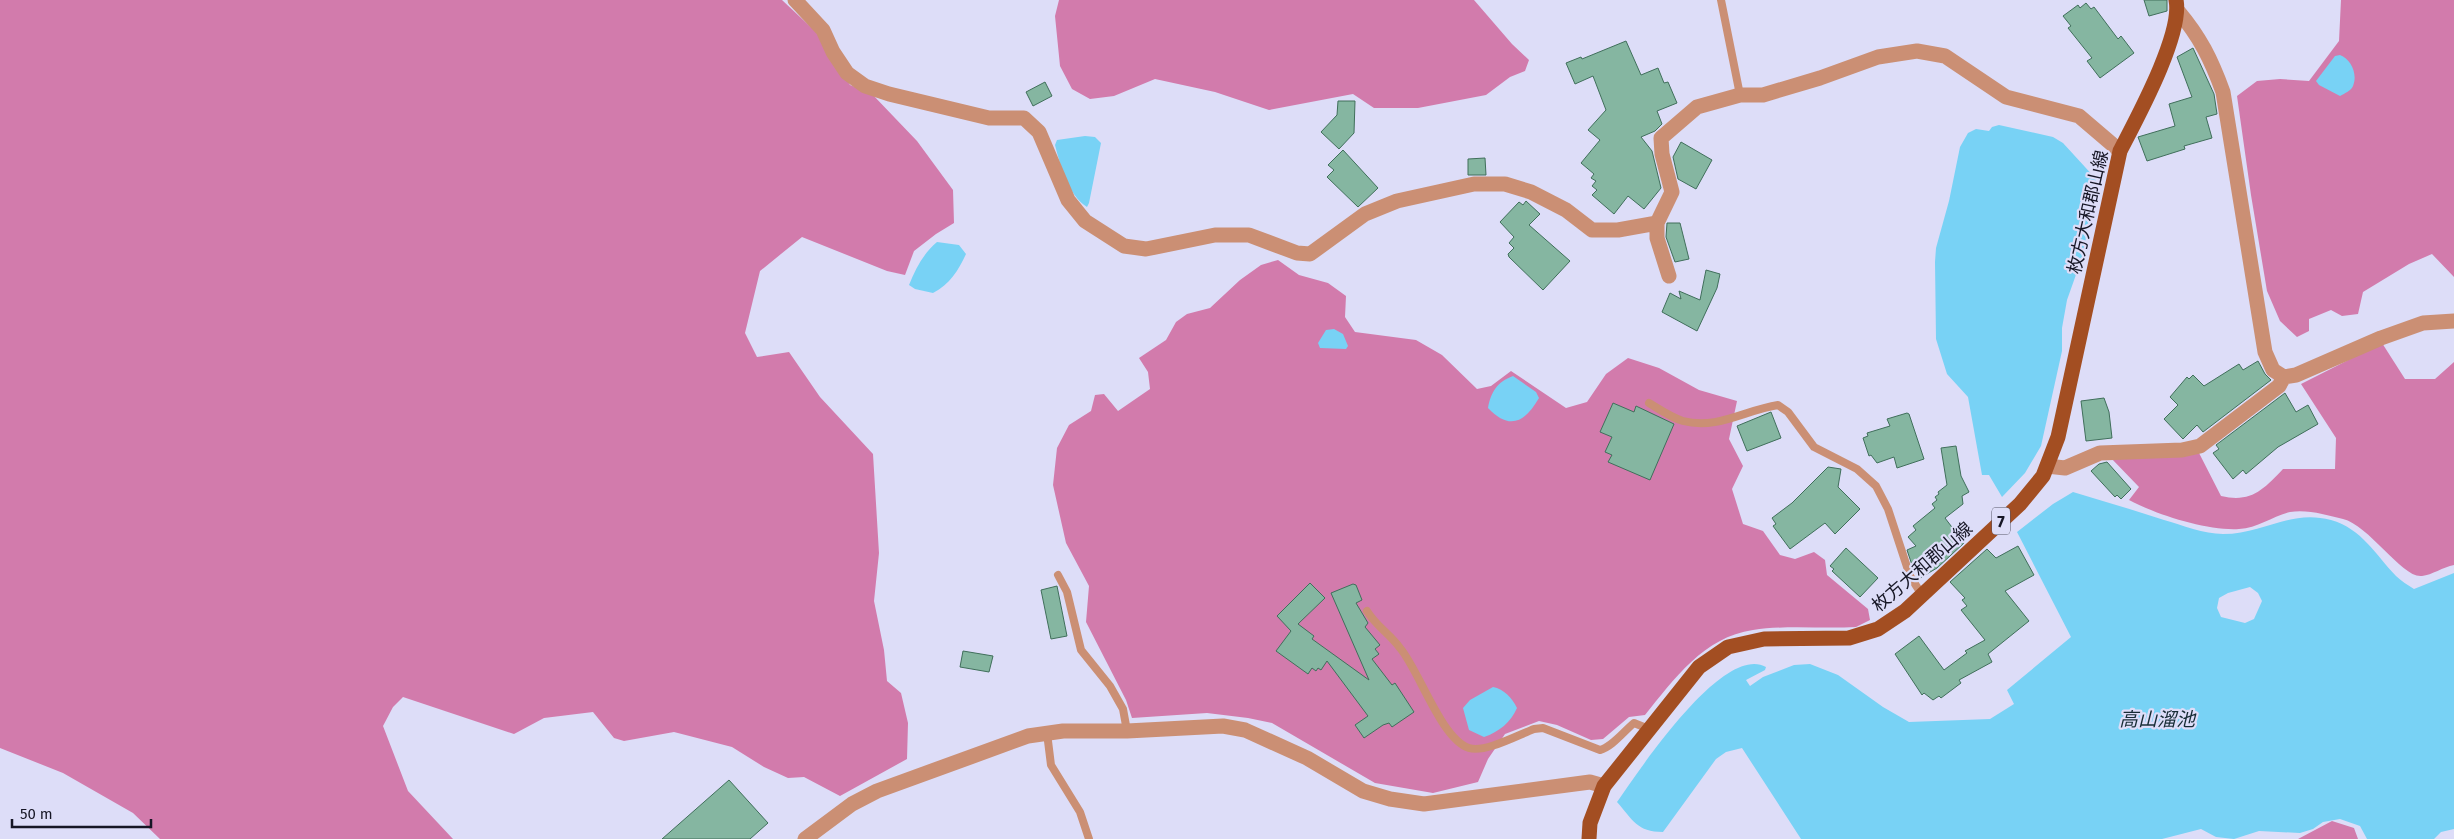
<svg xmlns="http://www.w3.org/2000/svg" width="2454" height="839" viewBox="0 0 2454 839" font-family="'Fira Sans','Noto Sans JP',sans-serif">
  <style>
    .forest { fill: #d27bac }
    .water { fill: #78d2f5; fill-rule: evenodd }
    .building { fill: #85b6a1; stroke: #406f5b }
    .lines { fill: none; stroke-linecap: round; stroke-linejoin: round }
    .lane { stroke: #cb8f74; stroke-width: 8 }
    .street { stroke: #cb8f74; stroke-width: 15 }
    .primary { stroke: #a34e22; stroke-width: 15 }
    .labels { text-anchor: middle; stroke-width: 4.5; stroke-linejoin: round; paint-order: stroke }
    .shield { fill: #ddddf8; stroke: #525264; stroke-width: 1 }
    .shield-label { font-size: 16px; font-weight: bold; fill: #161625 }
    .street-label { font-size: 18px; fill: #161625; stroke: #ddddf8 }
    .water-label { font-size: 19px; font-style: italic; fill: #172c35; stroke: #ddddf8 }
  </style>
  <rect width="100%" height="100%" fill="#ddddf8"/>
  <path class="forest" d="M0 0H782L816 32 850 85 872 94 917 141 953 190 954 223 936 234 914 251 905 275 887 271 802 237 760 271 745 333 757 357 789 352 820 397 873 454 879 553 874 601 884 650 887 681 901 693 908 723 907 759 840 796 804 777 788 778 764 767 732 747 674 732 624 741 614 738 593 712 544 718 514 734 403 697 393 707 383 726 408 791 453 839H160L133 813 63 773 0 748Z
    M1059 0H1474L1512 44 1529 60 1525 71 1510 77 1486 95 1418 108H1374L1353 94 1269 110 1215 92 1155 79 1114 96 1090 99 1072 89 1060 66 1055 16Z
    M2341 0H2454V277L2432 254 2409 264 2363 292 2358 314 2342 316 2331 310 2309 319V331L2297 337 2280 321 2267 291 2251 195 2237 96 2257 81 2280 79 2309 81 2339 41Z
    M1278 260 1299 275 1328 283 1346 296 1345 317 1355 332 1416 340 1442 355 1477 389 1491 386 1511 371 1566 408 1587 402 1606 374 1628 358 1659 368 1699 390 1737 401 1729 439 1743 466 1732 489 1743 524 1763 531 1780 555 1795 559 1814 552 1825 560 1827 575 1868 609 1870 620 1856 627C1823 629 1784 625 1753 630 1704 637 1674 679 1645 715L1629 717 1603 739 1591 740 1557 725 1539 721 1505 734 1488 759 1478 782 1433 793 1375 783 1272 723 1248 718 1207 713 1132 718 1126 700 1086 622 1089 586 1066 543 1053 485 1057 448 1069 425 1091 411 1095 395 1104 394 1118 411 1150 389 1148 372 1139 358 1166 340 1176 322 1187 314 1210 308 1240 280 1261 265Z
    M2382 343 2405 379H2435L2454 362V565C2443 567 2432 575 2422 576 2403 579 2369 525 2343 519 2327 515 2307 509 2290 512 2273 516 2258 528 2239 529 2208 531 2157 515 2129 500L2139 487 2110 457 2199 453 2221 496C2251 503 2263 490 2283 469H2335L2336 438 2301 384Z
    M2332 821 2354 828 2358 839H2298Z"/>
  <path class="water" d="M2340 55C2351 59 2358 74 2353 86 2351 91 2345 93 2340 96L2319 85 2316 81 2335 56Z
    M1999 125 2053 137 2063 143 2096 179 2083 255 2067 300 2062 328V351L2041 446 2025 473 2002 497 1989 475H1982L1968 397 1947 374 1936 339 1935 262 1936 248 1949 201 1960 147 1968 133 1976 129 1989 131 1992 127Z
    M1085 136 1095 137 1101 143 1089 203 1087 207C1068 195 1060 164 1055 145L1057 140Z
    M937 242 959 245 966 254C958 271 950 284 933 293L915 289 909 285C916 268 923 254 937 242Z
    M1334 329 1343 334 1348 346 1346 349 1320 348 1318 343 1326 330Z
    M1513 376 1536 392 1539 398C1525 422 1510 431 1488 408 1491 392 1497 382 1513 376Z
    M2073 492C2103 501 2134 510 2164 520 2182 525 2204 534 2223 534 2264 534 2290 509 2331 520 2362 529 2375 554 2396 576 2401 581 2408 585 2414 589L2454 573V829L2441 832 2434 839H2367L2360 826 2340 819 2323 822 2313 829 2300 833 2259 831 2234 839 2216 837 2201 829 2162 839H1801L1742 748 1726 752 1716 759 1663 832C1637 832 1633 820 1617 802 1639 771 1723 643 1766 667L1765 670 1746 680 1750 686 1763 677 1794 665 1810 664 1838 675 1883 707 1909 722 1990 719 2014 704 2007 690 2071 637 2017 532 2053 504ZM2250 587 2258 593 2262 601 2254 619 2245 623 2221 617 2217 608 2219 598 2228 593Z
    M1493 687C1504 689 1512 698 1517 708 1511 722 1499 732 1484 737L1469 730 1463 708 1470 700Z"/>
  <path class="building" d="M2144 0H2167V11L2149 16Z
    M2086 3 2091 9 2094 7 2118 39 2121 36 2134 53 2100 78 2087 61 2092 58 2068 28 2071 26 2063 16 2078 5 2080 8Z
    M1626 41 1641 75 1658 68 1664 83 1668 82 1677 103 1657 111 1662 124 1655 131 1641 137 1652 151 1661 188 1644 209 1628 196 1614 214 1592 195 1597 190 1592 186 1596 181 1591 178 1594 174 1581 163 1600 140 1588 130 1606 110 1593 76 1575 84 1566 63 1581 57 1582 59Z
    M2193 48 2214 94 2217 114 2206 117 2212 138 2184 146 2185 149 2147 161 2138 137 2175 126 2169 104 2192 97 2177 57Z
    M1045 82 1052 96 1033 106 1026 92Z
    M1338 101H1355L1354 133 1339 149 1321 132 1337 115Z
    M1681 142 1712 160 1696 189 1678 179 1673 157Z
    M1343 150 1378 188 1358 207 1327 177 1334 170 1328 165Z
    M1485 158 1486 175H1468V159Z
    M1526 201 1540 214 1529 225 1570 261 1543 290 1509 257 1508 254 1514 248 1509 243 1514 237 1500 222 1519 202 1523 205Z
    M1667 223H1680L1689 259 1675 262 1666 237Z
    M1706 270 1720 274 1717 288 1697 331 1662 312 1670 293 1681 299 1679 291 1700 300Z
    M2258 361 2265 374 2271 380 2203 432 2197 425 2183 439 2164 419 2178 405 2170 397 2187 377 2189 379 2193 375 2204 386 2239 364 2243 370Z
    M2285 393 2296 412 2308 405 2318 424 2278 447 2246 474 2243 470 2233 479 2213 453 2219 449 2216 445Z
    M2104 398 2109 412 2112 438 2086 441 2081 401Z
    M1613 403 1634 412 1636 406 1674 424 1650 480 1608 462 1612 455 1605 452 1612 437 1600 432Z
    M1771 412 1781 438 1747 451 1737 426Z
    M1907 413 1909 414 1924 459 1897 468 1894 457 1877 463 1871 455 1869 456 1863 438 1868 436 1867 433 1890 426 1887 419Z
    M1956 446 1961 476 1969 492 1962 496 1963 504 1945 518 1964 543 1937 568 1920 578 1912 565 1907 550 1916 546 1908 537 1916 530 1913 526 1935 508 1932 504 1937 500 1935 497 1939 494 1938 492 1947 485 1941 448Z
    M2107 462 2131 489 2121 499 2117 495 2115 497 2091 471 2099 464Z
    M1828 467 1841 469 1838 487 1860 509 1835 534 1825 523 1790 549 1773 526 1776 524 1772 518 1792 503Z
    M2018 546 2034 575 2005 591 2029 621 1988 654 1992 662 1959 680 1961 683 1941 698 1939 696 1933 700 1924 693 1922 695 1895 654 1919 636 1944 670 1967 653 1965 651 1985 640 1961 610 1967 606 1962 600 1965 598 1950 582 1987 549 1996 558Z
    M1846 548 1878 578 1860 597 1832 571 1834 569 1830 566Z
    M1310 583 1325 598 1298 624 1314 636 1312 639 1369 680 1331 593 1353 584 1356 585 1362 600 1356 603 1368 623 1365 627 1380 645 1375 649 1379 654 1372 659 1392 685 1395 683 1414 712 1392 727 1389 723 1383 725 1364 738 1355 725 1368 716 1327 661 1321 670 1318 668 1316 671 1312 668 1308 674 1276 651 1291 631 1277 616Z
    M1057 586 1067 636 1051 639 1041 590Z
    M963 651 993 656 989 672 960 667Z
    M729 780 768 823 750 839H662Z"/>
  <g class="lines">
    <path class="lane" d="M1721 0 1740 95
      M1649 403C1659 409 1672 418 1683 421 1717 430 1745 410 1778 405L1788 412 1814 447 1857 469 1876 486 1888 509 1910 576 1922 595
      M1058 575 1067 592 1081 650 1110 686 1123 709 1127 731
      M1367 611C1376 626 1390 634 1400 648 1419 670 1441 739 1469 748 1485 753 1518 735 1534 729L1543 728 1600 750C1612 747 1623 732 1634 723L1649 729
      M1047 733 1051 765 1080 812 1089 839"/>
    <path class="street" d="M795 0 823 30 833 52 847 73 865 86 889 94 989 118H1024L1039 132 1068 200 1085 221 1124 246 1146 249 1215 235H1249L1297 253 1310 254 1365 214 1397 201 1474 184H1505L1531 192 1566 210 1592 230H1618L1657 223
      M2178 11C2200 37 2211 59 2223 92L2265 352 2273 370 2284 377 2296 375 2381 338 2423 323 2454 321
      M1669 276 1657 238V223L1672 192 1662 154 1661 138 1697 107 1740 95H1763L1820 78 1878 57 1917 51 1945 56 2006 97 2079 116 2120 151
      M2047 466 2065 468 2100 453 2182 450 2200 446 2279 386 2284 377
      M805 839 852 804 877 791 1028 736 1063 731H1127L1223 726 1245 730 1307 758 1363 791 1390 799 1424 804 1590 782 1604 786"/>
    <path class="primary" d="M1589 839 1590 823 1604 786 1699 667 1728 647 1764 639 1849 638 1878 629 1905 611 2020 504 2043 476 2058 437 2120 151C2137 118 2183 34 2176 0"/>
  </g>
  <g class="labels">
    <rect class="shield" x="1992" y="507.5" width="18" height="27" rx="4"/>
    <g class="shield-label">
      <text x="2001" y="527">7</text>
    </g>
    <g class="street-label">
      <text transform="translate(2088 212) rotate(-77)" y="6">枚方大和郡山線</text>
      <text transform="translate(1922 567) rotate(-41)" y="6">枚方大和郡山線</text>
    </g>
    <g class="water-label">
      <text x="2157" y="726">高山溜池</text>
    </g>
  </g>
  <path d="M12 819v8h139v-8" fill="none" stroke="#161625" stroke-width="2.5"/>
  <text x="20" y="819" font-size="15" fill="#161625" stroke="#ddddf8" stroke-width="4" paint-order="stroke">50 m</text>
</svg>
